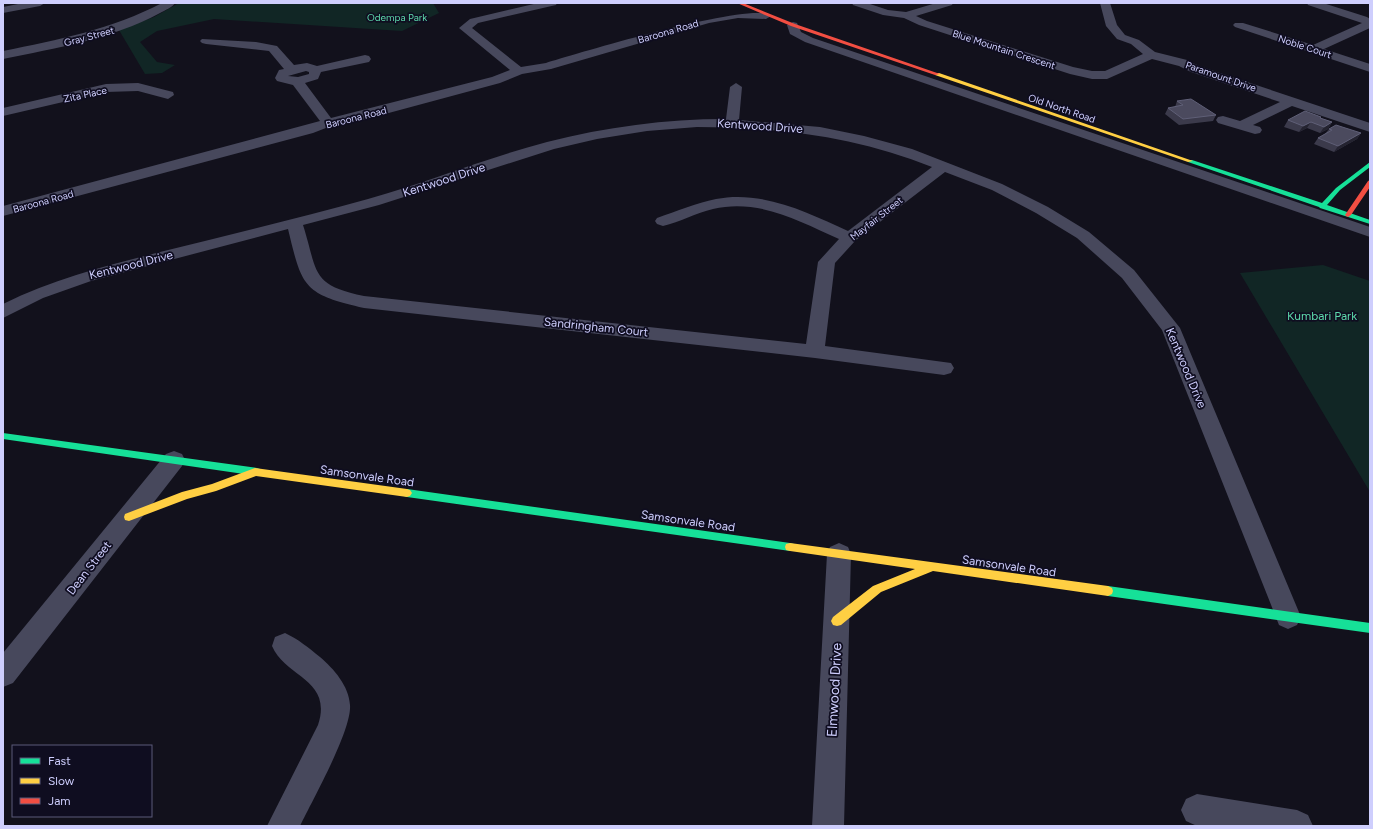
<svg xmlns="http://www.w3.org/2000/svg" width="1373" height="829" viewBox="0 0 1373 829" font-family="Figtree,sans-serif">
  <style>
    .green { fill: #112625 }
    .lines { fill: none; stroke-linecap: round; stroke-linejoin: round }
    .street { fill: #47485c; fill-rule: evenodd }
    .fast { fill: #16e098; fill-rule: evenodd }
    .slow { fill: #ffcf43; fill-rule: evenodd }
    .jam { fill: #f24e42; fill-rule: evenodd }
    .wall { fill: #3b3a4b }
    .shaded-wall { fill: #242330 }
    .building { fill: #4b4a5e; stroke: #5f5f77 }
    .labels { text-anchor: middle; stroke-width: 3.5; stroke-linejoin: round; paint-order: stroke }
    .far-park-label { font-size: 10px; fill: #5ddaac; stroke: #0f0d20 }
    .far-street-label { font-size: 10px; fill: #cecefd; stroke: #0f0d20 }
    .street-label { font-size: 12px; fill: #cecefd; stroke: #0f0d20 }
    .park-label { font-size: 12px; fill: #5ddaac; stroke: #0f0d20 }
    .near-street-label { font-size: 14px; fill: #cecefd; stroke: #0f0d20 }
  </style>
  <rect width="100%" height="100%" fill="#12111c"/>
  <path class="green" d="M179 3H433L439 13 402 31 214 19 157 31 140 42 157 62 175 65 162 73 145 74 119 30 154 17Z
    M1323 265 1370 281V492L1240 273Z"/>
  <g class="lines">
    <path class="street" d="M23 3H45L40 6 3 13V7Z
      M162 3H175C172 8 165 10 160 13 112 39 56 48 3 59V51C58 40 112 29 162 3Z
      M538 3H557L556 5 478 23 472 28 521 67 546 63C575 54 755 0 771 16L766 19 738 18 709 23 551 69 522 74 500 83 359 121 331 126 313 133 3 216V206L320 121 293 85 277 81 275 78 279 70 284 69 269 51 206 44 202 43 200 41 202 39 256 42 277 46 294 65 307 63 317 66 365 55 369 56 371 59 369 62 321 72 318 79 305 83 331 118 492 77 510 70 459 28 470 19ZM306 71 309 72V74L298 77 288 76Z
      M852 3H867L888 10 906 12 936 3H953L952 5 916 16 927 21 1073 67 1092 71H1105L1143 54 1131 44 1117 39 1106 26 1100 3H1110L1117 25 1125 35 1139 40 1155 52 1187 60 1199 66 1370 123V132L1292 106 1253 125 1260 127 1262 130 1260 133 1255 134 1218 123 1216 120 1218 117 1223 116 1240 121 1280 102 1191 72 1179 66 1152 59 1107 79H1092L1070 74 919 25 904 18 883 15 853 5Z
      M1307 3H1323L1367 17 1370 19V28L1324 49 1370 64V72L1235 27 1233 25 1235 23H1243L1313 45 1362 23 1308 5Z
      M793 22 797 23 801 32 813 38 1370 227V237L805 42 790 34 787 25Z
      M138 83 173 92 174 95 168 99 138 91 106 92 3 116V108L106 84Z
      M736 83 742 87 739 120 820 127 864 136 912 149 1002 184 1048 207 1089 232 1134 270 1180 328 1301 617 1297 625 1288 629 1279 625 1162 330 1122 278 1077 238 1036 213 992 190 945 172 855 241 835 263 825 346 951 363 954 368 951 373 944 375 815 358 364 308C303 294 302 287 288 229L91 281 43 298 3 318V304C53 279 106 266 160 252 229 235 299 218 368 199 428 182 486 158 547 142 606 127 665 119 726 119L730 87ZM697 127C778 127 857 137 932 167L848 231C807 212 762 190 716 199 696 203 677 211 657 218L655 221 657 224 663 226C680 222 696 213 713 209 758 198 799 221 839 239L818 262 806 344 364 296C310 285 318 272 303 225L379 205 554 149 597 139 647 131Z
      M174 451 182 454 185 460 182 466 13 683 3 687V653L166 454Z
      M839 543 848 547 851 554 844 826H812L827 554 830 547Z
      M285 633C298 639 309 648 320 657 334 669 349 686 350 705 352 730 312 801 300 826H267L318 725C333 679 286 678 272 646L275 637Z
      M1197 794 1297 810 1308 815 1313 826H1197L1186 821 1181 810 1186 799Z"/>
    <path class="fast" d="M1188 160H1192L1322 203 1336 188 1370 162V167L1340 190 1327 205 1370 220V224L1320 208 1319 207 1188 162Z
      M3 433 257 468 260 469 262 472 260 475 257 476 3 439Z
      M407 489 790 543 794 544 795 547 794 550 790 551 407 497 404 496 402 493 404 490Z
      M1108 586 1370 623V633L1108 596 1104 594 1103 591 1104 588Z"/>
    <path class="slow" d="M935 73H939L1193 161 1188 162 935 75Z
      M255 468 407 489 410 490 412 493 410 496 407 497 256 476 216 491 187 499 129 521 125 520 124 517 125 514 182 492 212 484Z
      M790 543 1108 586 1112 588 1113 591 1112 594 1108 596 933 571 881 592 841 625 837 626 833 625 831 621 833 617 873 586 915 569 790 551 786 550 785 547 786 544Z"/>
    <path class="jam" d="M737 3H743L795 24 940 74 935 75 791 26Z
      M1370 180V187L1351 215 1348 217 1346 216 1345 215 1368 181Z"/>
  </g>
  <path class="wall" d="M1177 101 1216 115 1213 121 1179 125 1165 114 1168 108 1175 107Z
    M1321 118 1332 122 1328 129 1320 133 1307 128 1299 132 1284 127 1288 120Z
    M1329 129 1361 133 1357 139 1334 152 1314 144 1318 138 1325 134Z"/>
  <path class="shaded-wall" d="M1311 122 1307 128 1299 132 1303 126Z
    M1332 122 1328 129 1320 133 1324 127Z
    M1361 133 1357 139 1334 152 1338 146Z"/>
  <path class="building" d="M1191 99 1216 115 1183 119 1168 108 1183 105 1177 101Z
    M1305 111 1321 117 1320 118 1332 122 1324 127 1311 122 1303 126 1288 120Z
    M1336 125 1361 133 1338 146 1318 138 1332 130 1329 129Z"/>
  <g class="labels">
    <g class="far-park-label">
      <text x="397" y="21">Odempa Park</text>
    </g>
    <g class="far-street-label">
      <text transform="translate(668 31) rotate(-16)" y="4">Baroona Road</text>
      <text transform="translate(89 36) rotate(-15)" y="4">Gray Street</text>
      <text transform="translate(1305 46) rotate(18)" y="4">Noble Court</text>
      <text transform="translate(1004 49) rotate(18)" y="4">Blue Mountain Crescent</text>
      <text transform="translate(1221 76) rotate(19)" y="4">Paramount Drive</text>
      <text transform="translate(85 94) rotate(-12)" y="4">Zita Place</text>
      <text transform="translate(1062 108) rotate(19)" y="4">Old North Road</text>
      <text transform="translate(356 117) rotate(-14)" y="4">Baroona Road</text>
      <text transform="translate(43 201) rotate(-15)" y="4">Baroona Road</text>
      <text transform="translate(876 218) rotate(-38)" y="4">Mayfair Street</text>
    </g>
    <g class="street-label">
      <text transform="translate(760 126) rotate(4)" y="4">Kentwood Drive</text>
      <text transform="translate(444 180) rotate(-18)" y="4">Kentwood Drive</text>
      <text transform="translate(131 265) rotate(-14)" y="4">Kentwood Drive</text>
      <text transform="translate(596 327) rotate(6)" y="4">Sandringham Court</text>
      <text transform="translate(1186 368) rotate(67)" y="4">Kentwood Drive</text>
      <text transform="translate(367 476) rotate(8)" y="4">Samsonvale Road</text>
      <text transform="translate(688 521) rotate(8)" y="4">Samsonvale Road</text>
      <text transform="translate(1009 566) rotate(8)" y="4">Samsonvale Road</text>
      <text transform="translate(89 568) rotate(-52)" y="4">Dean Street</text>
    </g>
    <g class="park-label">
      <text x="1322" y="320">Kumbari Park</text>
    </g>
    <g class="near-street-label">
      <text transform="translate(834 690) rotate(-87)" y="5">Elmwood Drive</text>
    </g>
  </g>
  <rect width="1373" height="829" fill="none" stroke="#cecefd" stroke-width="8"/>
  <rect x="12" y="745" width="140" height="72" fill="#0f0d20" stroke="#5b5a78"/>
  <rect x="20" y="758" width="20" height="6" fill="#16e098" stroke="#5b5a78"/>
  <text x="48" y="765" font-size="12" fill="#cecefd">Fast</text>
  <rect x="20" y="778" width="20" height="6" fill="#ffcf43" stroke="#5b5a78"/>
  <text x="48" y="785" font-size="12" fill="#cecefd">Slow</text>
  <rect x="20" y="798" width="20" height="6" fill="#f24e42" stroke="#5b5a78"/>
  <text x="48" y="805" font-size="12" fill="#cecefd">Jam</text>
</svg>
